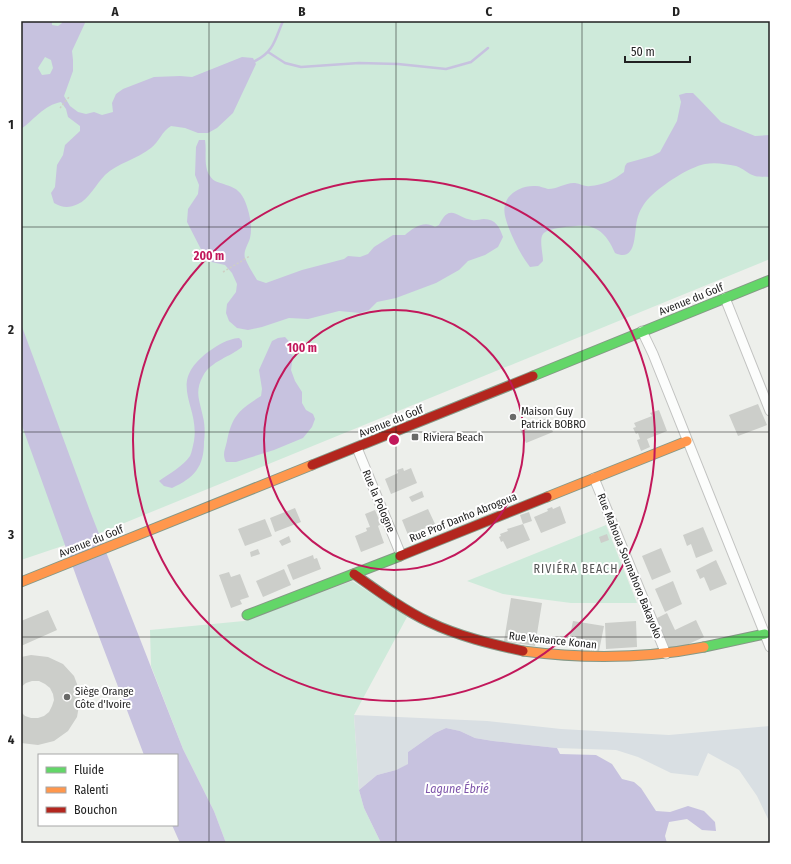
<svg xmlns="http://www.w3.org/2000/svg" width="791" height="864" viewBox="0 0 791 864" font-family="'Fira Sans Condensed',sans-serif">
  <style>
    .grass { fill: #ceeada }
    .wetland { fill: #d9dfe3 }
    .water { fill: #c7c2df; fill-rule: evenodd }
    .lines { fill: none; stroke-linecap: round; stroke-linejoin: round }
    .stream { stroke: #c7c2df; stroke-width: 2.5 }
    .building { fill: #ccceca }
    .street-casing { stroke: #c2c3c1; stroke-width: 11 }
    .fast-casing { stroke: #859886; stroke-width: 11 }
    .slow-casing { stroke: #859886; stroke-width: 11 }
    .jam-casing { stroke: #859886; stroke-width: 11 }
    .path { stroke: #cecfc4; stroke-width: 1.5; stroke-dasharray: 2 2; stroke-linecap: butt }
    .street { stroke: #fcfdfc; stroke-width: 9 }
    .fast { stroke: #63d668; stroke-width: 9 }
    .slow { stroke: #ff974d; stroke-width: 9 }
    .jam { stroke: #b3261e; stroke-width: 9 }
    .grid { fill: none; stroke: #222; stroke-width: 1; stroke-opacity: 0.55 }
    .ring { fill: none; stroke: #c2185b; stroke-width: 2 }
    .poi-dot { fill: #696a68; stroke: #fff; stroke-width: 1.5 }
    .labels { text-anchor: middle; stroke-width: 4; stroke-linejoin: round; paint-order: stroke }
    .street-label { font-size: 11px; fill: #222; stroke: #fff }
    .poi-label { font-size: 11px; fill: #222; stroke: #fff; text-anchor: start }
    .neighbourhood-label { font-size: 12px; letter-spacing: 1px; fill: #555; stroke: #fff }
    .water-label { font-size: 12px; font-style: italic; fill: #7e55aa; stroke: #fff }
    .centre { fill: #c2185b; stroke: #fff; stroke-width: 2 }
    .ring-label { font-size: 12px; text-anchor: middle; font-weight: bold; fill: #c2185b; stroke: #fff; stroke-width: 4; stroke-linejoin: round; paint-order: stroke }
    .neatline { fill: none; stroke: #222; stroke-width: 1.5 }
    .grid-label { font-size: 13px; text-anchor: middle; font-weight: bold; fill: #222 }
  </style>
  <rect width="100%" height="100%" fill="#edefeb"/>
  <path class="grass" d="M21 21H770V259L95 535 21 560Z
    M606 525 637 603H571L503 594 467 581Z
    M352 581 407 617 354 715 359 790 364 808 381 843H226L214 811 183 749 151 666 150 630 244 621Z"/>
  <path class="wetland" d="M354 715 487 721 561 729 669 735 770 726V823L757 796 739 770 708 753 698 776 671 773 638 757 616 750 557 748 493 741 475 738 460 731 446 728 435 733 408 752 409 764 396 770 377 775 359 790Z"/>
  <path class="water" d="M21 21H52V25L58 26 62 23V21H84L85 23 72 51 73 60V71L64 96 70 106 78 112 86 114 94 112 102 115 113 112 112 103 116 94 123 89 154 77 180 76 192 77 242 57 253 58 256 64 233 113 217 128 208 133H198L185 128 171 126C162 131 159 142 151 148 137 159 118 163 105 175 97 183 88 200 78 204 69 208 63 208 54 203L51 193 55 187 57 165 63 155 65 145 80 131V126L68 117 66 109 61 102C44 105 34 120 21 129ZM45 57 51 60 53 68 50 74 42 75 38 68Z
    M686 93H693L699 99 721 122 755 136 770 135V177C765 177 759 177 755 176 748 174 743 168 736 166 726 164 715 162 705 164 689 167 662 185 650 197 644 203 639 211 637 220 634 233 637 263 615 253 611 244 606 235 598 230 596 229 592 227 589 226 581 225 548 227 543 234 539 239 543 254 543 261L538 266 530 267C520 254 514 241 508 226 506 220 503 212 505 205 508 192 523 185 536 186 540 186 544 188 548 189 557 189 567 182 575 183 581 184 585 187 590 186 603 185 614 180 624 172L625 166 627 163 652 156 660 152 677 121 681 102 679 95Z
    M199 140H205C207 151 203 166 210 176 216 187 236 181 244 199 249 210 253 226 250 238 248 245 243 251 245 258 248 266 253 273 257 280L266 283 302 270 344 259 348 256 360 257 368 254 374 247 393 235H405C413 228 424 220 435 227L439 225C450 202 457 218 472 220 476 221 480 219 484 219 496 219 500 228 503 237L498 247 485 255 468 261 459 270 436 283 396 298 377 302 369 310 360 313 339 311 308 319 289 318 262 327 248 330 237 328 229 321 226 313 227 304 236 292 237 284 232 273 225 265 207 261 187 222 188 209 198 194 199 185 195 175 196 147Z
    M21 324 90 511 183 749 214 811 226 843H180L172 825H177V755H144L79 584 21 423Z
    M285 337C290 342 293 345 289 352L293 356 291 370 295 381 302 392V403L306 410 313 414 315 419 312 427 303 438 274 450 236 462H226C222 454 225 450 227 441 232 416 239 410 261 396L262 389 259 370 272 341 278 338Z
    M239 338 242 341V347C230 357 211 361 203 376 194 392 200 401 203 417 205 425 205 434 204 442 204 467 194 478 172 488L164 486 159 481C169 474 183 466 190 456 192 452 193 445 194 441 200 404 166 384 208 352 218 345 227 339 239 338Z
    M446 728 460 731 475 738 493 741 557 748 560 754 596 755 612 764 622 779 634 782 641 788 656 811 670 812 688 806 704 811 715 822 716 831 702 830 687 819 669 822 665 836 667 843H381L364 808 359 790 377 775 396 770 408 764V752L435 733Z"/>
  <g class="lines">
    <path class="stream" d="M268 52 285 63 301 67 359 63 398 64 446 69 471 62 488 48
      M255 61C274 52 275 39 283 21"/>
  </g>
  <path class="building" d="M758 404 767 425 738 436 729 415Z
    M659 410 667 431 647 439 650 447 641 451 637 440 640 439 638 433 636 434 633 428 636 427 634 423 652 416 650 413Z
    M547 418 553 432 526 443 520 429 527 426 526 423 534 420 535 423Z
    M403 468 404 471 411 468 417 483 391 494 385 479 398 473 397 470Z
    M422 491 424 497 412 502 409 497Z
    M560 506 566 523 541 533 534 517 548 511 547 509 552 507 553 509Z
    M295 508 301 522 275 532 270 518Z
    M428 509 435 524 408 535 402 520Z
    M375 510 381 524 378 526 384 543 361 552 355 536 367 531 366 528 370 527 365 514Z
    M529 512 532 521 523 524 520 515Z
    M265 519 272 536 245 546 238 529Z
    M523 524 530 540 507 549 503 541 501 542 499 537 501 536 500 534 508 531 507 529Z
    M703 527 713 551 696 558 691 544 687 546 683 535Z
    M607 534 609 540 601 543 599 537Z
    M289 536 291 542 282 546 279 541Z
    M661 548 671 572 652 580 642 556Z
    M258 549 260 554 251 557 250 552Z
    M313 555 314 559 317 558 321 569 293 580 287 565Z
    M716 560 727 584 710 591 704 577 700 579 696 570Z
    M284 569 291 585 263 597 256 581Z
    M229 572 231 577 240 574 249 597 240 600 242 604 231 608 219 575Z
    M673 581 682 604 665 612 655 589Z
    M511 598 542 603 535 646 504 641Z
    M48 610 57 630 21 646V621Z
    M667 613 675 630 696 620 704 637 671 652 655 619Z
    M573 621 604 626 599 651 568 645Z
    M636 621 637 647 606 649 605 623Z
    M31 655 48 657 63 664 74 676 77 684 80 700 77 717 68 731 54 741 38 745 21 743V712L25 716 31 718H38L44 716 49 712 52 706 54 700 53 694 50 688 45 684 39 681H32L26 683 21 687V657Z"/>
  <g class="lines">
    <g class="street-casing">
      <path id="street" d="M725 298 770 411
        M642 331 653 354 770 647
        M357 448 401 555
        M594 478 666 654"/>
    </g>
    <g class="fast-casing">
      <path id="fast" d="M533 376 770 280
        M247 615 400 556
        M704 647 765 634"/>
    </g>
    <g class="slow-casing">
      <path id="slow" d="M547 497 687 441
        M21 582 312 465
        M523 651C584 659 643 659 704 647"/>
    </g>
    <g class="jam-casing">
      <path id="jam" d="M312 465 533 376
        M400 556 547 497
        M354 574C378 591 402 609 429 622 458 636 491 644 523 651"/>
    </g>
    <path class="path" d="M60 108 69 97
      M223 272 250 256"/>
    <use href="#street" class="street"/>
    <use href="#fast" class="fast"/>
    <use href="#slow" class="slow"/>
    <use href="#jam" class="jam"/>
  </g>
  <path class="grid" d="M209 21V843M396 21V843M582 21V843M21 227H770M21 432H770M21 637H770"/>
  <g class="ring">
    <circle cx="394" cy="440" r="130"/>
    <circle cx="394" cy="440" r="261"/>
  </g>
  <g class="poi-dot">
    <circle cx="513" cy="417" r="4"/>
    <rect x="411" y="433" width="8" height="8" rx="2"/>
    <circle cx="67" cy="697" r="4"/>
  </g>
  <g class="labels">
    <g class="street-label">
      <text transform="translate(691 299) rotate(-22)" y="4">Avenue du Golf</text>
      <text transform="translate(391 421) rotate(-22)" y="4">Avenue du Golf</text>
      <text transform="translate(379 501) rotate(67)" y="4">Rue la Pologne</text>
      <text transform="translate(463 517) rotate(-22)" y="4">Rue Prof Danho Abrogoua</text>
      <text transform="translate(91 541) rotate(-22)" y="4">Avenue du Golf</text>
      <text transform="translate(630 566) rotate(68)" y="4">Rue Mahoua Soumahoro Bakayoko</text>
      <text transform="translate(553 640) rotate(6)" y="4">Rue Venance Konan</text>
    </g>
    <g class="poi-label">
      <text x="521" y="415">Maison Guy<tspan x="521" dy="13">Patrick BOBRO</tspan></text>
      <text x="423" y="441">Riviera Beach</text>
      <text x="75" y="695">Siège Orange<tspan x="75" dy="13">Côte d'Ivoire</tspan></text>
    </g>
    <g class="neighbourhood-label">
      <text x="576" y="573">RIVIÉRA BEACH</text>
    </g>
    <g class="water-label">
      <text x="457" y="793">Lagune Ébrié</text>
    </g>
  </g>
  <circle cx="394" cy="440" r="6" class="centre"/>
  <g class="ring-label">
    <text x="209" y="260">200 m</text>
    <text x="302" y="352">100 m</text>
  </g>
  <rect width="791" height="864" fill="none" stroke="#ffffff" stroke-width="44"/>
  <rect x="38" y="754" width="140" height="72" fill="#ffffff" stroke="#a7a7a7"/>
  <rect x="46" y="767" width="20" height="6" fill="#63d668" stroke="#a7a7a7"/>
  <text x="74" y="774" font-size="12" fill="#222222">Fluide</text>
  <rect x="46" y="787" width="20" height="6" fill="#ff974d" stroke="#a7a7a7"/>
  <text x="74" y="794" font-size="12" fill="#222222">Ralenti</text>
  <rect x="46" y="807" width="20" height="6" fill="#b3261e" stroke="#a7a7a7"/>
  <text x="74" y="814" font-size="12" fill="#222222">Bouchon</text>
  <path d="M625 56v6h65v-6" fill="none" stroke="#222222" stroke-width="2"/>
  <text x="631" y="56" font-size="12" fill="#222222" stroke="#ffffff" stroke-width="3" paint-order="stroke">50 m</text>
  <rect x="22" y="22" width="747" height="820" class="neatline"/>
  <g class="grid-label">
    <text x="115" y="16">A</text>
    <text x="302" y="16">B</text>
    <text x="489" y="16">C</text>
    <text x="676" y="16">D</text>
    <text x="11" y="129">1</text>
    <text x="11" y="334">2</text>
    <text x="11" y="539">3</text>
    <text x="11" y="744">4</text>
  </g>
</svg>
